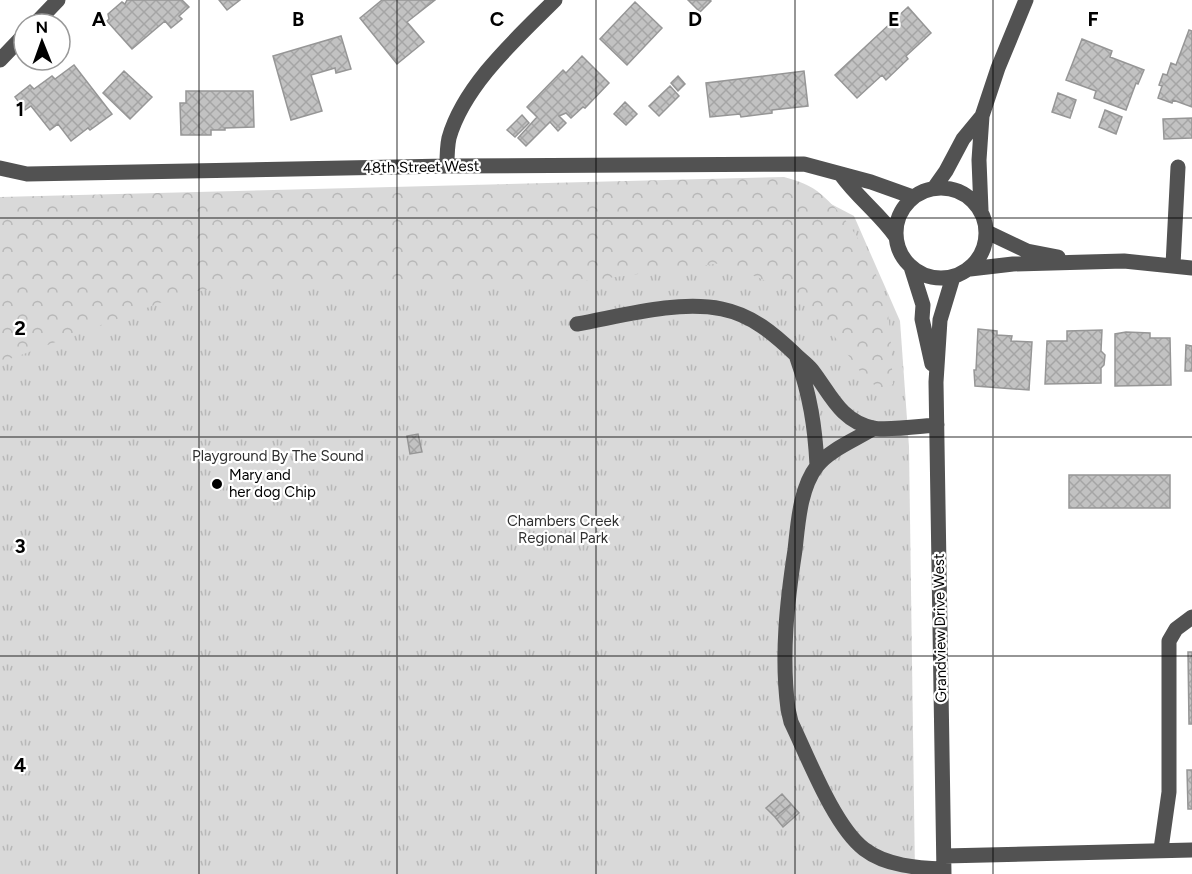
<svg xmlns="http://www.w3.org/2000/svg" width="1192" height="874" viewBox="0 0 1192 874" font-family="Figtree,sans-serif">
  <style>
    .grass { fill: url(#grass-tufts) }
    .forest { fill: url(#forest-crowns) }
    .building { fill: url(#building-cross-hatch); stroke: #969696; stroke-width: 1.5 }
    .lines { fill: none; stroke-linecap: round; stroke-linejoin: round }
    .minor { stroke: #525252; stroke-width: 15 }
    .grid { fill: none; stroke: #000; stroke-width: 1.5; stroke-opacity: 0.55 }
    .poi-dot { fill: #000; stroke: #fff; stroke-width: 2 }
    .labels { text-anchor: middle; stroke-width: 4.5; stroke-linejoin: round; paint-order: stroke }
    .street-label { font-size: 15px; fill: #000; stroke: #fff }
    .park-label { font-size: 15px; fill: #303030; stroke: #fff }
    .poi-label { font-size: 15px; fill: #000; stroke: #fff; text-anchor: start }
    .grid-label { font-size: 20px; text-anchor: middle; font-weight: bold; fill: #000; stroke: #fff; stroke-width: 4.5; stroke-linejoin: round; paint-order: stroke }
  </style>
  <defs>
    <pattern id="grass-tufts" width="24" height="20" patternUnits="userSpaceOnUse" patternTransform="scale(1.5)"><rect width="24" height="20" fill="#d9d9d9"/><path d="M3 7l-1-3M5 7V3M7 7l1-3M15 17l-1-3M17 17v-4M19 17l1-3" fill="none" stroke="#b8b8b8"/></pattern>
    <pattern id="forest-crowns" width="20" height="18" patternUnits="userSpaceOnUse" patternTransform="scale(1.5)"><rect width="20" height="18" fill="#d9d9d9"/><path d="M2 6a3 3 0 1 1 6 0M12 15a3 3 0 1 1 6 0" fill="none" stroke="#b8b8b8"/></pattern>
    <pattern id="building-cross-hatch" width="8" height="8" patternUnits="userSpaceOnUse" patternTransform="scale(1.5)"><rect width="8" height="8" fill="#c2c2c2"/><path d="M0 0l8 8M0 8l8-8" fill="none" stroke="#a5a5a5"/></pattern>
  </defs>
  <rect width="100%" height="100%" fill="#fff"/>
  <path class="grass" d="M787 181 854 216 900 321 909 447 915 874H0V200Z"/>
  <path class="forest" d="M784 177C798 181 811 185 822 195 854 223 878 268 887 310 892 333 891 360 893 384L881 391 862 374 821 318 781 287 722 263 539 287 464 285 240 286 189 292 13 358 0 360V197Z"/>
  <path class="building" d="M127 0H182L189 7 179 16 182 19 171 28 165 21 132 49 107 21 109 19 108 14 122 2 125 4Z
    M219 0H240L227 10Z
    M382 0H435L407 22 424 42 397 64 360 18Z
    M688 0H710L711 1 700 12Z
    M635 2 662 28 627 65 600 39Z
    M908 7 931 33 906 56 908 59 886 80 882 75 857 98 835 75Z
    M1189 30 1192 31V107L1173 100 1172 103 1158 98 1162 86 1159 85 1163 74 1167 75 1171 63 1176 65Z
    M341 36 351 69 336 73 335 68 311 75 322 111 291 120 273 56Z
    M1082 39 1112 51 1110 57 1144 70 1138 84 1136 83 1126 110 1094 98 1096 91 1066 80Z
    M582 56 609 83 585 108 583 107 571 118 566 113 559 116 566 123 558 131 550 122 526 146 518 138 537 117 527 107 563 70 566 73Z
    M74 65 112 114 90 130 88 128 71 141 58 124 50 130 31 106 25 110 15 97 30 85 34 89 52 76 55 79Z
    M124 71 152 97 130 119 103 93Z
    M804 71 808 106 772 110V113L741 117 740 114 710 117 706 83Z
    M678 76 685 84 678 91 671 83Z
    M670 86 679 96 659 116 649 106Z
    M186 91H253L254 127 225 128V130H211V135H181L180 103H186Z
    M1058 93 1076 100 1070 118 1052 112Z
    M625 102 637 114 626 125 614 114Z
    M1105 110 1122 117 1116 134 1099 127Z
    M522 115 529 123 515 137 507 130Z
    M1192 118V138L1164 139 1163 119Z
    M978 329 997 331V335L1012 336 1011 341 1032 342 1029 390 975 386 974 370H976Z
    M1102 330 1101 351 1105 355 1104 365 1101 368V383L1045 384 1047 341H1067V331Z
    M1126 332 1150 333V338H1170L1171 385 1115 386V334Z
    M1186 345 1192 346V371H1185Z
    M418 434 422 452 410 454 407 436Z
    M1069 475H1170V508H1069Z
    M1188 652H1192V724H1189Z
    M1187 770H1192V809H1188Z
    M782 794 791 804 775 817 766 808Z
    M791 804 799 813 783 827 775 817Z"/>
  <g class="lines">
    <path class="minor" d="M35 24 58 0
      M0 60 24 35
      M447 166C447 157 447 147 449 138 464 85 517 38 555 0
      M0 168 27 174 447 166 804 164 871 182 913 197
      M842 176C858 198 880 214 896 237
      M896 233a45 45 0 1 1 90 0a45 45 0 1 1-90 0Z
      M934 188 946 171 963 139 982 116
      M981 210 979 160 982 116 998 68 1026 0
      M987 232 1027 251 1058 257
      M1173 265 1178 167
      M911 267 923 305 922 319 932 364
      M970 269 1013 264 1124 261 1192 268
      M577 324C622 316 677 300 722 309 752 315 774 334 795 354 800 359 807 364 812 370 830 393 840 421 873 428 886 431 922 426 937 425
      M797 358C810 395 815 426 817 465
      M874 428C857 439 829 450 817 466 800 488 798 523 795 550 787 602 781 656 788 709L791 722C808 757 834 826 864 849 886 866 918 868 944 869
      M1161 849 1169 792V641L1176 629 1192 617
      M944 856 1192 850
      M944 874 936 382 940 320 953 277"/>
  </g>
  <path class="grid" d="M199 0V874M397 0V874M596 0V874M795 0V874M993 0V874M0 218H1192M0 437H1192M0 656H1192"/>
  <circle class="poi-dot" cx="217" cy="484" r="6"/>
  <g class="labels">
    <g class="street-label">
      <text transform="translate(421 167) rotate(-1)" y="5">48th Street West</text>
      <text transform="translate(940 628) rotate(-91)" y="5">Grandview Drive West</text>
    </g>
    <g class="park-label">
      <text x="278" y="461">Playground By The Sound</text>
      <text x="563" y="526">Chambers Creek<tspan x="563" dy="17">Regional Park</tspan></text>
    </g>
    <g class="poi-label">
      <text x="229" y="480">Mary and<tspan x="229" dy="17">her dog Chip</tspan></text>
    </g>
  </g>
  <g class="grid-label">
    <text x="99" y="26">A</text>
    <text x="298" y="26">B</text>
    <text x="497" y="26">C</text>
    <text x="695" y="26">D</text>
    <text x="894" y="26">E</text>
    <text x="1093" y="26">F</text>
    <text x="20" y="116">1</text>
    <text x="20" y="335">2</text>
    <text x="20" y="553">3</text>
    <text x="20" y="772">4</text>
  </g>
  <g transform="translate(42 42) rotate(359)"><circle r="28" fill="#ffffff" stroke="#999999" stroke-width="1.5"/>
  <path d="M0-4.5L10 22L0 15L-10 22Z" fill="#000000"/>
  <text y="-9" font-size="16" font-weight="bold" text-anchor="middle" fill="#000000">N</text>
  </g>
</svg>
